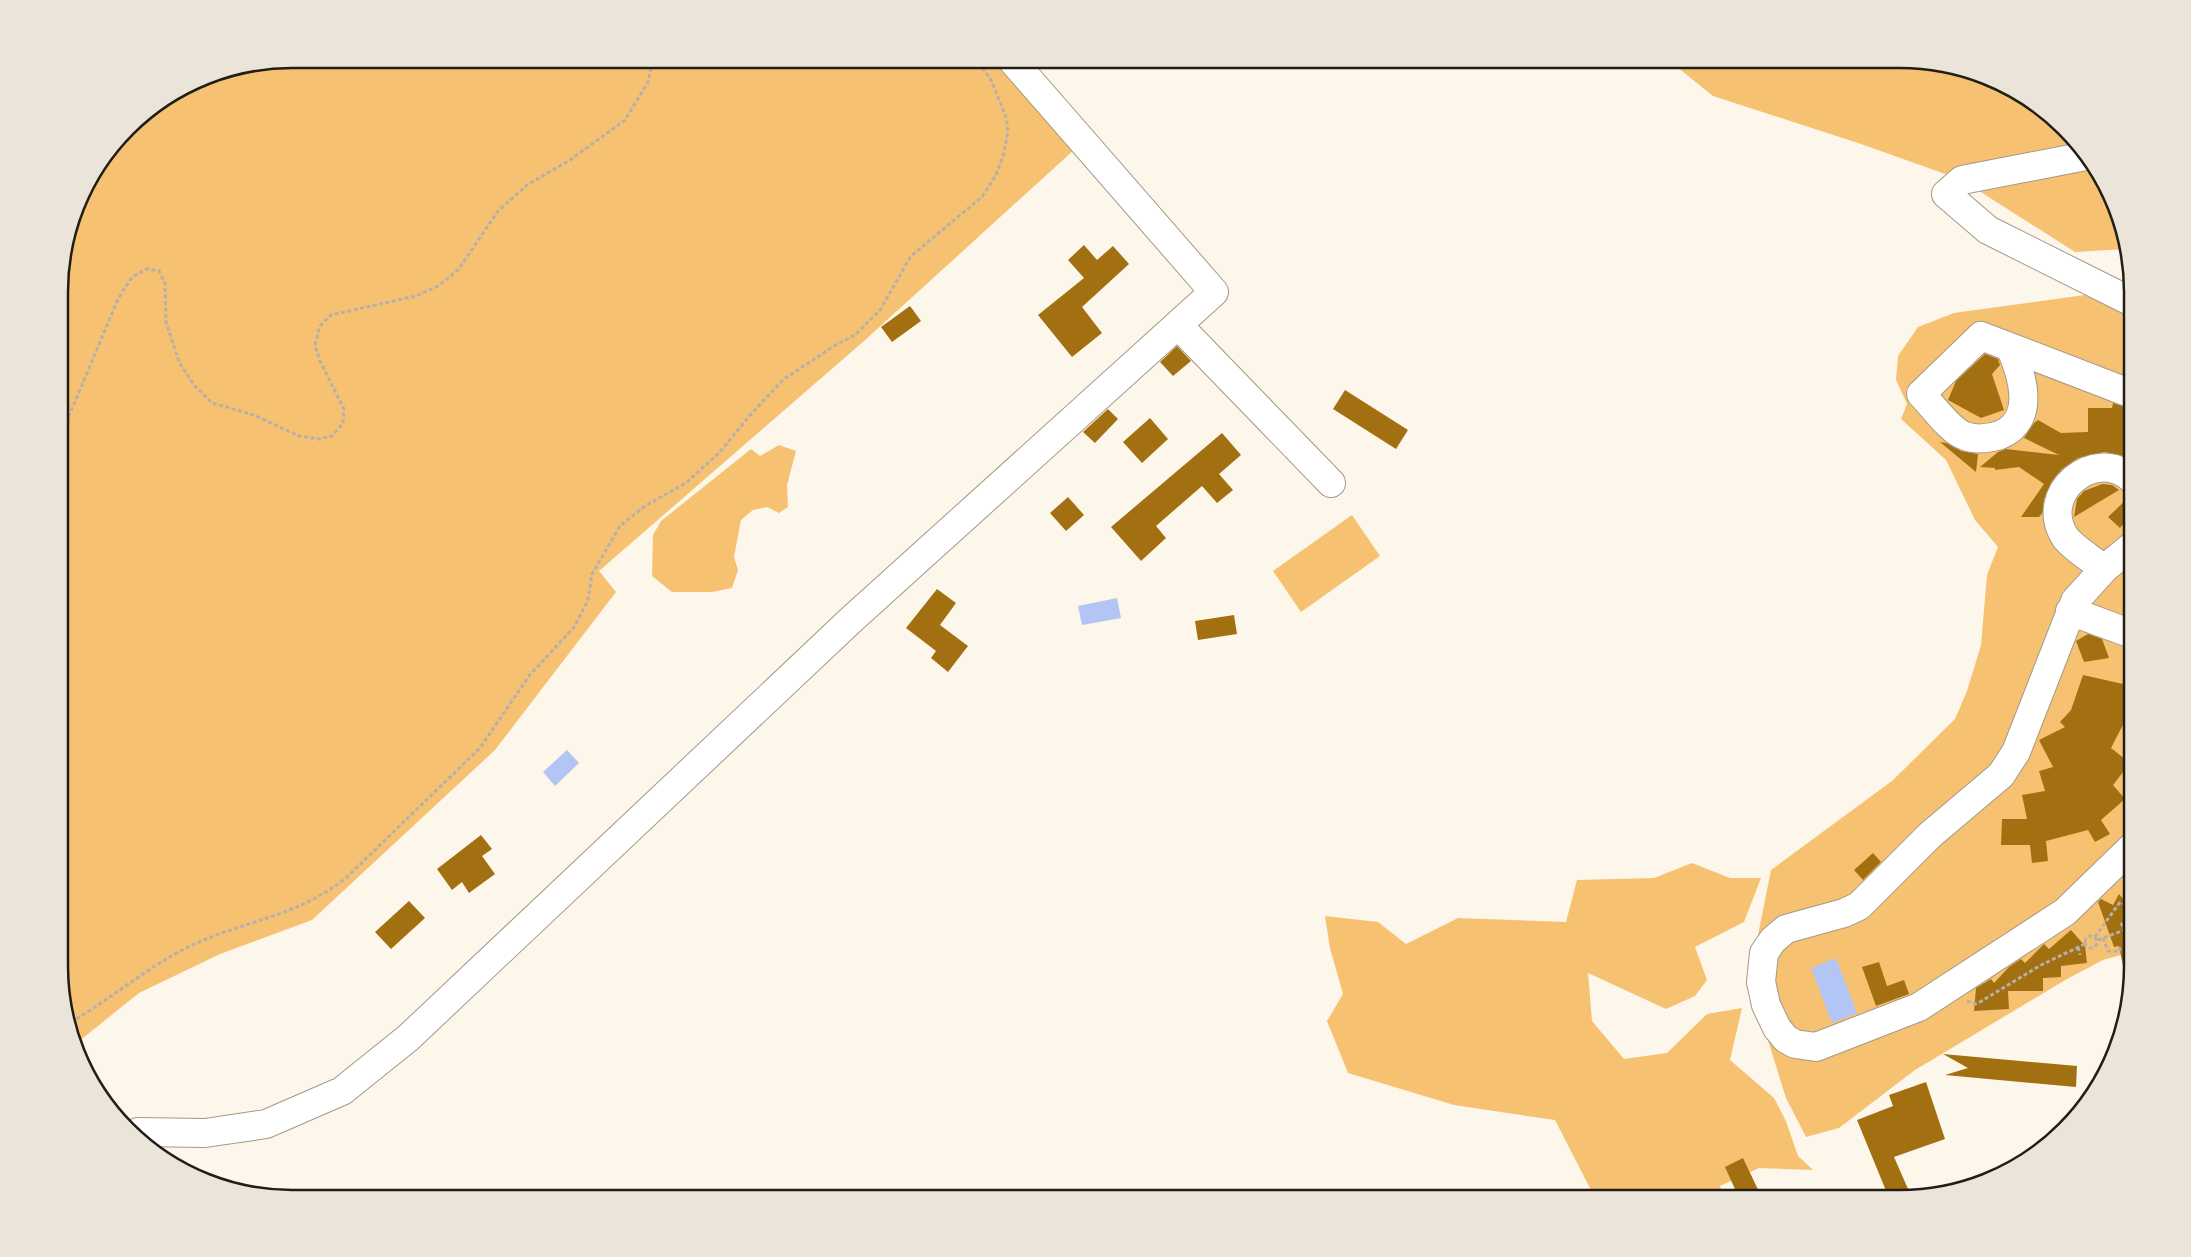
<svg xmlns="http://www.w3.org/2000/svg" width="2191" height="1257" viewBox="0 0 2191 1257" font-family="'Archivo Narrow',sans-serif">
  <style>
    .green { fill: #f6c272 }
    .water { fill: #b2c5f5 }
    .building { fill: #a27010 }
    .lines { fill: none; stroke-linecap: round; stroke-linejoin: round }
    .minor-casing { stroke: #a49887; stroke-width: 30 }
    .path { stroke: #b7b0a6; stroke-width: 3; stroke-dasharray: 4 2.5; stroke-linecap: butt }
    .minor { stroke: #fff; stroke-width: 28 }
    .rim { fill: none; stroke: #221d17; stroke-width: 2.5 }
  </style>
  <rect width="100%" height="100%" fill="#fdf6ea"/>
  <path class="green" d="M292 59H999L1075 149 864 341 599 571 616 592 495 750 312 920 220 954 139 993 78 1042 61 995V262L83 189 138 117 203 76Z
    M1667 59H1899L1960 67 2015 90 2093 163 2120 217 2126 249 2075 252 1962 180 1861 144 1713 96Z
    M2132 283V952L2103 960 2067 979 1915 1070 1839 1128 1806 1137 1786 1098 1749 980 1771 870 1892 781 1955 719 1967 691 1981 645 1987 575 1998 547 1975 520 1946 460 1901 419 1907 404 1896 380 1898 356 1918 327 1954 313 2092 294Z
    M779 445 796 451 787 485 788 507 779 513 767 507 753 510 741 520 734 557 738 570 732 588 712 592H672L652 576 653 535 661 521 751 449 760 456Z
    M1352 515 1380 556 1301 612 1273 571Z
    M1692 863 1730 878H1761L1744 922 1695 947 1707 980 1695 996 1666 1009 1588 973 1592 1021 1624 1059 1667 1053 1707 1014 1742 1008 1730 1060 1774 1098 1786 1121 1798 1156 1813 1170 1759 1168 1720 1186 1724 1198H1588L1592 1192 1555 1120 1454 1105 1348 1073 1327 1021 1343 994 1330 948 1325 916 1378 922 1406 944 1458 918 1566 922 1577 880 1654 878Z"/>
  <path class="water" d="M1117 598 1121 618 1082 625 1078 606Z
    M567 750 579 763 555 786 543 772Z
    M1836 958 1857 1013 1832 1023 1811 968Z"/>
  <path class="building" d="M1084 245 1097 260 1113 246 1129 264 1082 307 1102 333 1072 357 1038 315 1084 278 1068 260Z
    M910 306 921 321 892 342 881 327Z
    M1177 346 1191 361 1173 376 1160 362Z
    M1985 354 1998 359 2000 365 1992 374 2004 410 1981 418 1948 400 1956 381Z
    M1345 390 1408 430 1396 449 1333 409Z
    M2113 403 2132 409V461L2120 455 2104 452 2078 458 2062 469 2052 481 2044 499 2043 512 2039 517H2021L2044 484 2019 467 1995 470V468L1980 467 1998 452 2006 449 2059 455 2024 438 2034 423 2038 420 2061 433 2088 432V408H2112Z
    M1108 409 1118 419 1095 443 1083 432Z
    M1150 418 1168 439 1142 463 1123 442Z
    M1222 433 1241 455 1219 474 1233 490 1217 503 1202 486 1156 526 1166 538 1141 561 1111 527Z
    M1940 442 1946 443 1961 451 1978 454 1976 472Z
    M2102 484 2112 485 2119 490 2074 517 2077 499 2084 491Z
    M2131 495 2132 514 2120 528 2108 517Z
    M1068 497 1084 515 1066 531 1050 513Z
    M937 589 956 603 940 625 968 646 948 672 931 658 936 651 906 628Z
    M1234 615 1237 634 1198 640 1195 621Z
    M2088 634 2102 639 2109 658 2084 662 2076 641Z
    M2083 675 2132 686V721L2126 719 2111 748 2130 763 2113 785 2125 799 2101 820 2110 834 2095 842 2088 830 2046 841 2048 861 2032 863 2030 845H2001L2002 819H2027L2022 795 2045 791 2039 771 2053 767 2039 740 2065 727 2060 722 2071 710Z
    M481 835 492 849 482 856 495 874 469 893 462 882 452 890 437 869Z
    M1873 853 1881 862 1863 880 1854 870Z
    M2119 894 2132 909V975L2125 976 2119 946 2114 947 2098 902 2101 899 2113 905Z
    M409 901 425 918 391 949 375 932Z
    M2071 930 2085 946 2087 963 2061 966V977L2043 978V991H2008L2009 1009 1974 1011 1976 988 1991 979 1994 983 2009 967 2021 959 2025 963 2044 944 2049 949Z
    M1879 962 1887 986 1904 980 1909 994 1876 1006 1862 967Z
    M1943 1054 2077 1066 2076 1087 1945 1075 1968 1068Z
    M1926 1082 1945 1139 1894 1157 1912 1198H1889L1857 1120 1893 1106 1889 1095Z
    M1743 1158 1762 1198H1739L1725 1167Z"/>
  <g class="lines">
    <g class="minor-casing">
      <path id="minor" d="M2086 156 1962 180 1946 194 1988 230 2132 302
        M1178 325 1331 483
        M2010 347C2022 374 2037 420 2000 435 1990 438 1976 440 1965 436 1951 432 1932 405 1921 394L1981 336 2132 394
        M2132 546 2104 569 2075 601 2016 752 2001 775 1930 835 1859 906 1844 913 1786 929 1773 940 1764 953 1761 982 1766 1005 1777 1028 1786 1039 1795 1044 1816 1047 1919 1007 2065 912 2132 847
        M2104 569C2092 559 2074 549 2065 537 2037 494 2094 445 2132 479
        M2070 611 2132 634
        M138 1132 205 1133 266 1124 342 1091 408 1038 852 619 1214 292 1011 59"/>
    </g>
    <path class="path" d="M61 435 118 299 132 277 147 269 159 271 165 283 166 322 179 362 194 385 212 403 254 415 299 436 319 439 332 436 343 423 344 409 320 361 315 345 320 326 331 315 416 296 438 286 458 270 498 211 527 185 570 160 625 120 648 82 653 59
      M2121 923 2127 934
      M2085 942a6 6 0 1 1 12 0a6 6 0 1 1-12 0Z
      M2095 937 2120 902 2126 905 2132 899
      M2103 938 2108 951H2120L2119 946
      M2098 940 2132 927
      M2078 947 2080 955
      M1967 1001 1975 1004 1980 1002 2041 965 2085 944
      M71 1022C109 1000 148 967 186 948 242 920 294 919 346 878L480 748 529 676 574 627 588 600 592 574 620 526 645 506 686 483 719 453 751 414 784 379 834 346 855 335 880 310 911 256 982 197 996 175 1004 153 1008 131 1006 117 990 78 975 59"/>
    <use href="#minor" class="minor"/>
  </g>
  <path d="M0 0H2191V1257H0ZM292 68H1900A224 224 0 0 1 2124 292V966A224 224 0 0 1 1900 1190H292A224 224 0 0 1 68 966V292A224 224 0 0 1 292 68Z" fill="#ebe5d9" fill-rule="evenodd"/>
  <path class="rim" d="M292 68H1900A224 224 0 0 1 2124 292V966A224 224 0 0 1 1900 1190H292A224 224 0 0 1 68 966V292A224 224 0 0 1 292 68Z"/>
</svg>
